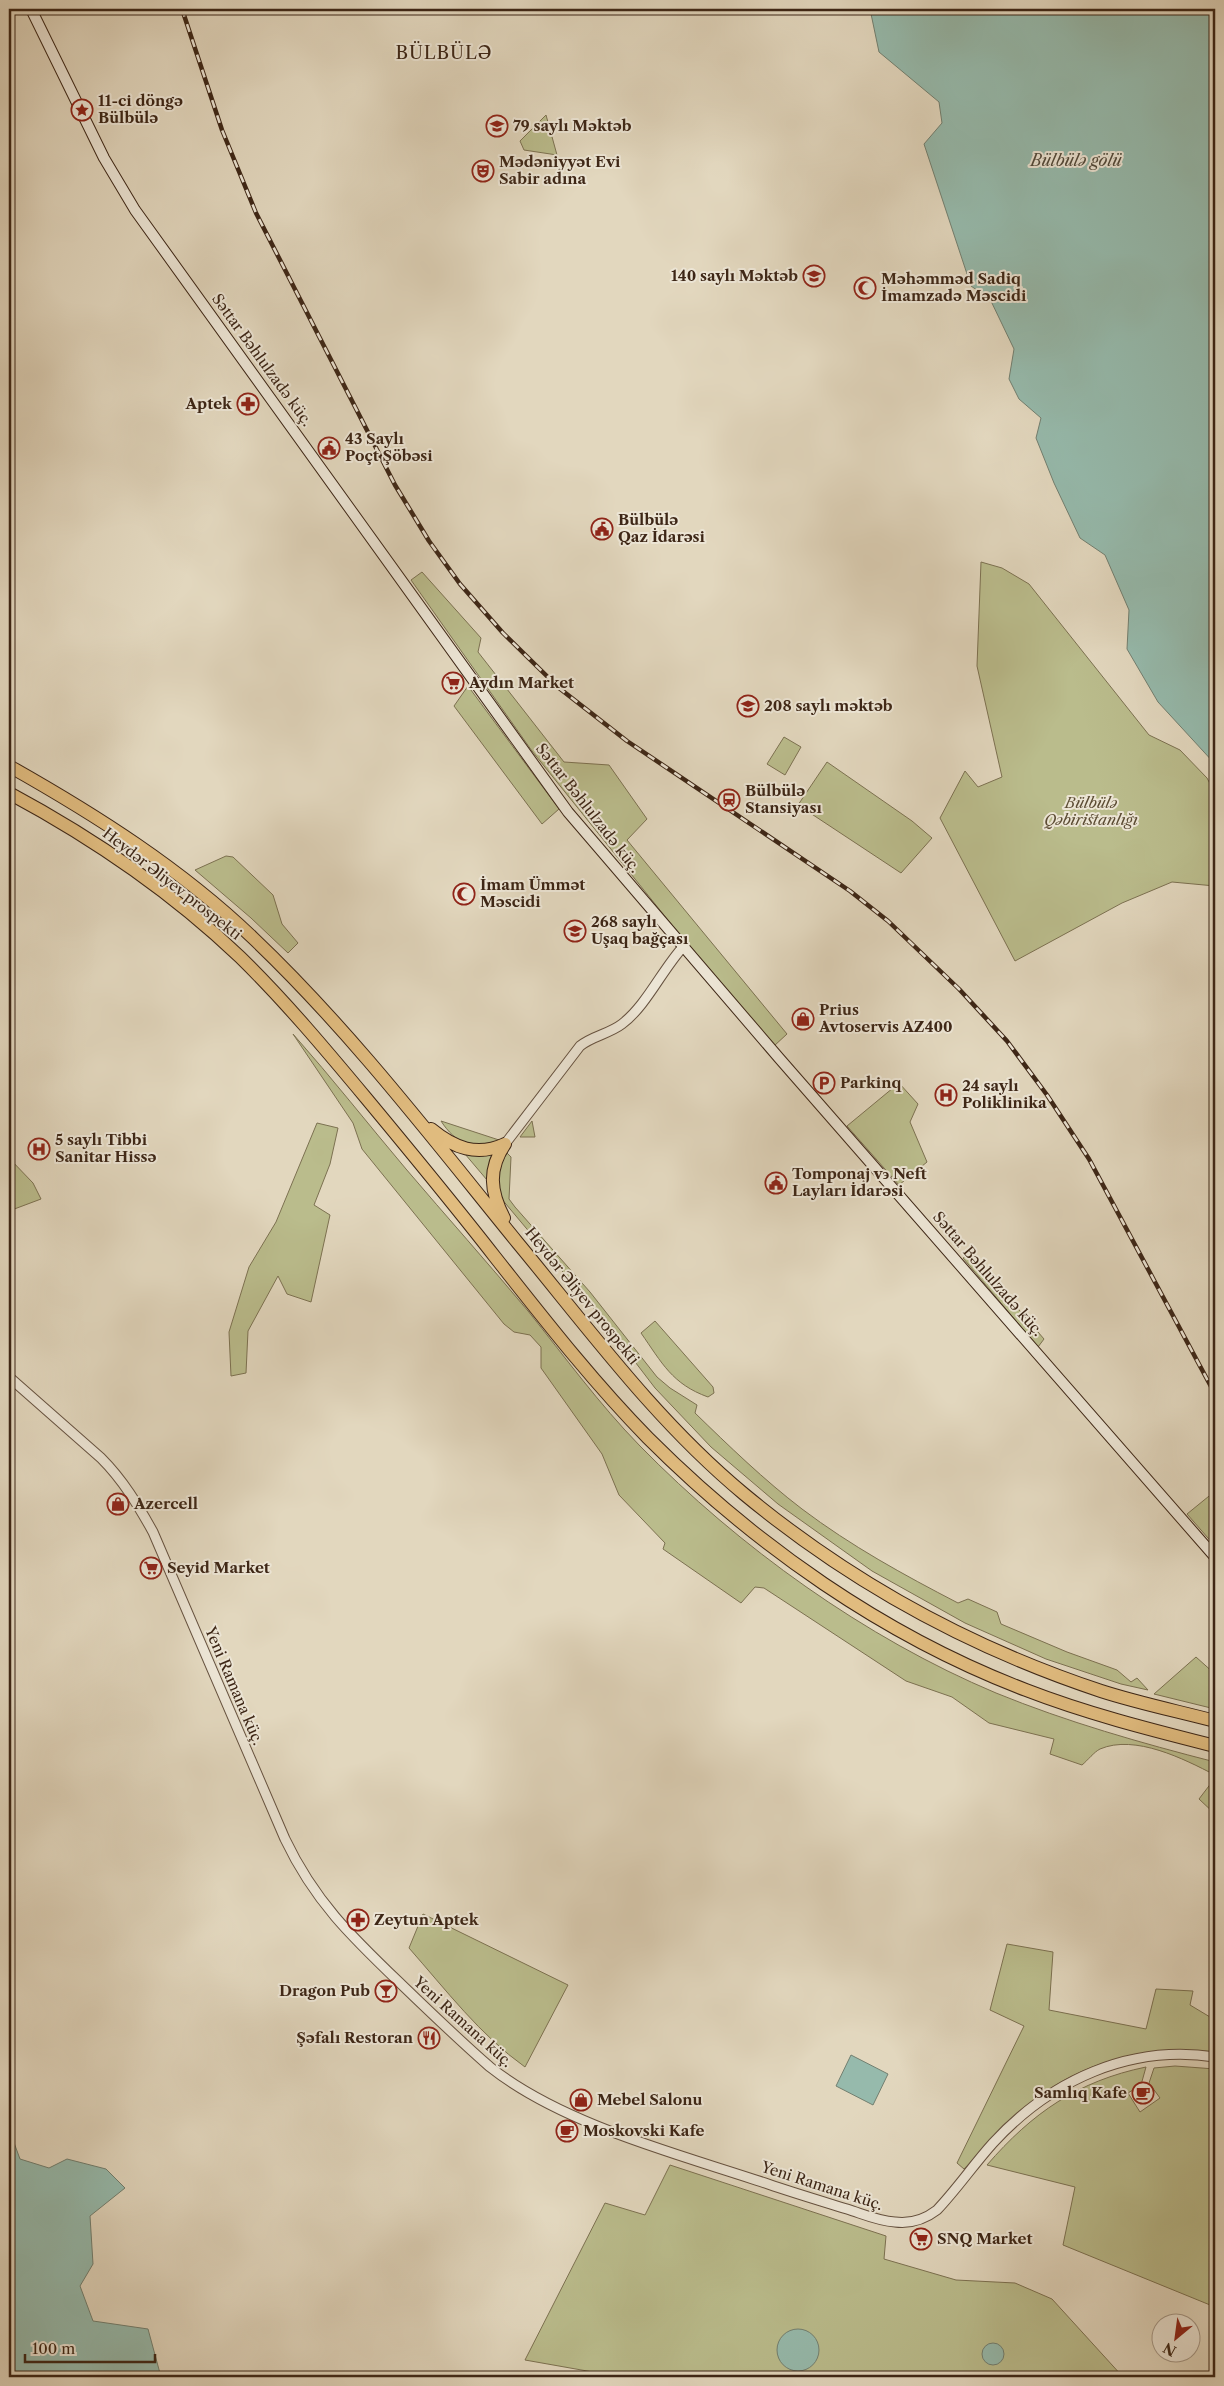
<svg xmlns="http://www.w3.org/2000/svg" width="1224" height="2386" viewBox="0 0 1224 2386" font-family="'Libre Caslon Text',serif">
  <style>
    .green { fill: #babc8c; stroke: #7c7151 }
    .water { fill: #96baac; stroke: #727f70 }
    .lines { fill: none; stroke-linecap: round; stroke-linejoin: round }
    .tertiary-casing { stroke: #665240; stroke-width: 11 }
    .secondary-casing { stroke: #3d2616; stroke-width: 12 }
    .motorway-casing { stroke: #3d2616; stroke-width: 14 }
    .tertiary { stroke: #ece5d5; stroke-width: 9 }
    .secondary { stroke: #ece5d5; stroke-width: 10 }
    .motorway { stroke: #e1bc7f; stroke-width: 12 }
    .rail-casing { stroke: #3d2616; stroke-width: 4.5 }
    .rail { stroke: #ece5d5; stroke-width: 2.5; stroke-dasharray: 8; stroke-linecap: butt }
    .labels { text-anchor: middle; stroke-width: 4; stroke-linejoin: round; paint-order: stroke }
    .poi-label { font-size: 15px; font-weight: bold; fill: #3d2616; stroke: #ece5d5; text-anchor: start }
    .street-label { font-size: 15px; fill: #3d2616; stroke: #ece5d5 }
    .park-label { font-size: 15px; font-style: italic; fill: #5c4c34; stroke: #ece5d5 }
    .water-label { font-size: 16px; font-style: italic; fill: #534b3c; stroke: #ece5d5 }
    .quarter-label { font-size: 18px; letter-spacing: 1px; fill: #3d2616; stroke: #ece5d5 }
  </style>
  <rect width="100%" height="100%" fill="#e2d7be"/>
  <filter id="stains"><feTurbulence type="fractalNoise" baseFrequency=".004" numOctaves="4"/><feColorMatrix values="0 0 0 0 .2 0 0 0 0 .09 0 0 0 0 .02 0 0 0 .5 -.17"/></filter>
  <radialGradient id="worn" r=".72"><stop offset=".6" stop-color="#630" stop-opacity="0"/><stop offset="1" stop-color="#630" stop-opacity=".3"/></radialGradient>
  <path class="green" d="M546 115 557 155 524 150 520 141Z
    M981 562 1002 568 1029 584 1149 735 1180 750 1207 778 1215 793V886L1172 882 1122 903 1015 961 940 818 965 771 978 787 1002 777 977 666Z
    M422 572 481 638 478 652 564 762 609 765 647 819 627 840 787 1034 774 1046 676 930 532 751 411 580Z
    M468 686 559 809 542 824 454 706Z
    M784 737 801 747 785 775 767 764Z
    M827 762 912 821 932 838 901 873 798 805Z
    M226 856 233 857 273 895 282 924 298 943 288 953 251 918 195 870Z
    M293 1034C332 1078 368 1124 406 1169 446 1216 488 1263 528 1311 565 1357 599 1404 640 1446 739 1547 865 1638 996 1693 1067 1722 1141 1743 1215 1762V1775C1184 1759 1135 1734 1100 1749 1094 1752 1088 1760 1082 1765L1050 1754 1054 1739 989 1723 952 1697 906 1681 764 1588 755 1587 741 1603 663 1549 665 1543 619 1495 602 1454 541 1368V1347L530 1335 514 1332 504 1324 362 1149 353 1123Z
    M899 1083 918 1104 910 1122 927 1162 899 1185 847 1126Z
    M441 1121 499 1140C476 1154 455 1143 441 1121Z
    M532 1121 535 1137H520Z
    M317 1123 338 1128 330 1164 314 1205 330 1215 311 1302 287 1294 278 1276 248 1331 246 1373 231 1376 229 1332 249 1267 276 1222Z
    M497 1151 487 1180 465 1154 483 1156Z
    M507 1153 511 1157 509 1199 515 1207 590 1292 657 1377 670 1388 697 1405 695 1413C729 1446 764 1480 802 1509 851 1546 904 1575 958 1603L968 1599 997 1612 1001 1624 1067 1652 1117 1670 1131 1682 1137 1678 1148 1690 1121 1684 1046 1659 965 1623 872 1571 778 1504 711 1447 655 1388 600 1316 500 1197C494 1182 499 1165 507 1153Z
    M9 1158 33 1183 41 1199 9 1211Z
    M972 1255 1044 1339 1038 1347 963 1258Z
    M655 1321 713 1387 714 1393 708 1397C672 1384 662 1363 641 1333Z
    M1214 1492 1215 1494V1546L1187 1514Z
    M1196 1657 1215 1674V1709L1154 1694Z
    M1215 1778V1814L1199 1799Z
    M423 1914 568 1985 525 2067C480 2035 446 1990 409 1948Z
    M1007 1944 1053 1952 1049 2010 1146 2029 1156 1989 1193 1991 1190 2005 1215 2020V2052C1136 2044 1066 2066 1008 2122 993 2137 979 2154 964 2169L957 2163 1024 2026 990 2010Z
    M1175 2066 1215 2069V2307L1063 2245 1075 2187 987 2165C1032 2113 1078 2081 1146 2067L1141 2085 1128 2093 1140 2112 1160 2098 1149 2083 1154 2068Z
    M670 2165 886 2236 884 2259 956 2280 1015 2283 1052 2299 1123 2377H621L525 2360 605 2203 645 2215Z"/>
  <path class="water" d="M870 9H1215V764L1158 702 1127 649 1129 610 1105 555 1080 538 1054 483 1036 438 1041 418 1019 399 1009 379 1014 349 990 299 971 286 924 144 942 123 939 102 879 52Z
    M851 2055 888 2074 873 2105 836 2086Z
    M9 2138 13 2140 20 2159 49 2168 67 2159 106 2169 125 2188 90 2216 93 2264 80 2286 93 2321 148 2329 161 2377H9Z
    M777 2350a21 21 0 1 1 42 0a21 21 0 1 1-42 0Z
    M982 2354a11 11 0 1 1 22 0a11 11 0 1 1-22 0Z"/>
  <g class="lines">
    <g class="tertiary-casing">
      <path id="tertiary" d="M505 1144 580 1046C592 1036 609 1034 622 1024 646 1006 662 970 683 947
        M9 1377 101 1458C123 1480 138 1505 153 1532L285 1839C315 1902 352 1937 401 1984 430 2012 459 2040 490 2067 563 2125 679 2154 768 2184 794 2193 821 2201 847 2209 863 2214 878 2221 895 2222 911 2224 924 2220 937 2210 957 2189 974 2164 993 2143 1051 2080 1130 2044 1215 2057"/>
    </g>
    <g class="secondary-casing">
      <path id="secondary" d="M31 9 104 158 135 210 568 812 779 1058 1215 1557"/>
    </g>
    <g class="motorway-casing">
      <path id="motorway" d="M9 766C96 815 181 869 253 938 349 1029 434 1140 517 1242 589 1329 656 1421 744 1494 849 1581 971 1648 1101 1691 1138 1703 1177 1711 1215 1721
        M9 793C91 837 172 892 240 957 285 1001 326 1050 366 1098 410 1151 453 1203 495 1257 544 1319 593 1382 648 1438 755 1545 884 1636 1026 1690 1088 1714 1152 1730 1215 1746
        M431 1129C454 1148 477 1157 505 1144
        M504 1218C490 1191 488 1169 505 1144"/>
    </g>
    <use href="#tertiary" class="tertiary"/>
    <use href="#secondary" class="secondary"/>
    <use href="#motorway" class="motorway"/>
    <g class="rail-casing">
      <path id="rail" d="M182 9 222 130 256 213 395 485 429 541 460 584 503 633 559 688 627 741 850 891 888 921 959 989 1007 1041 1047 1095 1089 1159 1215 1394"/>
    </g>
    <use href="#rail" class="rail"/>
  </g>
  <defs>
    <g id="sight-ring" transform="scale(1.125)"><circle r="9.5" fill="#ece5d5" stroke="#8f2418" stroke-width="1.5"/><path d="M0-6L1.8-2.2L6-1.7L2.9 1.2L3.7 5.4L0 3.3L-3.7 5.4L-2.9 1.2L-6-1.7L-1.8-2.2Z" fill="#8f2418"/></g>
    <g id="school-ring" transform="scale(1.125)"><circle r="9.5" fill="#ece5d5" stroke="#8f2418" stroke-width="1.5"/><path d="M0-5L7-2L0 1L-7-2ZM-4 1L0 2.5L4 1V4Q0 6-4 4Z" fill="#8f2418"/></g>
    <g id="theatre-ring" transform="scale(1.125)"><circle r="9.5" fill="#ece5d5" stroke="#8f2418" stroke-width="1.5"/><path d="M-5-5.5Q0-4 5-5.5V0Q5 5 0 6Q-5 5-5 0ZM-3.3-2.5H-1v1.5H-3.3ZM1-2.5H3.3v1.5H1ZM-2.8 1Q0 5.5 2.8 1Z" fill="#8f2418"/></g>
    <g id="mosque-ring" transform="scale(1.125)"><circle r="9.5" fill="#ece5d5" stroke="#8f2418" stroke-width="1.5"/><path d="M3.5-4.9A6 6 0 1 0 3.5 4.9A5 5 0 1 1 3.5-4.9Z" fill="#8f2418"/></g>
    <g id="pharmacy-ring" transform="scale(1.125)"><circle r="9.5" fill="#ece5d5" stroke="#8f2418" stroke-width="1.5"/><path d="M-2-6h4v4h4v4h-4v4h-4v-4h-4v-4h4Z" fill="#8f2418"/></g>
    <g id="civic-ring" transform="scale(1.125)"><circle r="9.5" fill="#ece5d5" stroke="#8f2418" stroke-width="1.5"/><path d="M-.6-6.5H3V-4.5H.6V-3L4-1V1h2V6H-6V1h2V-1L-.6-3ZM-1.2 2.5V6h2.4V2.5Z" fill="#8f2418"/></g>
    <g id="supermarket-ring" transform="scale(1.125)"><circle r="9.5" fill="#ece5d5" stroke="#8f2418" stroke-width="1.5"/><path d="M-6-5.5h2.5l.6 2H6L4.5 2H-2.5L-4.4-4H-6ZM-1.5 3.2a1.3 1.3 0 1 0 .1 0ZM3 3.2a1.3 1.3 0 1 0 .1 0Z" fill="#8f2418"/></g>
    <g id="station-ring" transform="scale(1.125)"><circle r="9.5" fill="#ece5d5" stroke="#8f2418" stroke-width="1.5"/><path d="M-3-6H3Q5-6 5-4V2Q5 4 3 4L4.5 6H3L1.5 4h-3L-3 6H-4.5L-3 4Q-5 4-5 2V-4Q-5-6-3-6ZM-3.5-4v3h7v-3ZM-3.5 1v1.5H-2V1ZM2 1v1.5H3.5V1Z" fill="#8f2418"/></g>
    <g id="shop-ring" transform="scale(1.125)"><circle r="9.5" fill="#ece5d5" stroke="#8f2418" stroke-width="1.5"/><path d="M-5-2.5h2.3a2.7 3.5 0 0 1 5.4 0H5L5.5 6h-11ZM-1.5-2.5h3a1.5 2.3 0 0 0-3 0Z" fill="#8f2418"/></g>
    <g id="parking-ring" transform="scale(1.125)"><circle r="9.5" fill="#ece5d5" stroke="#8f2418" stroke-width="1.5"/><path d="M-3.5-5.5H1a3.5 3.5 0 0 1 0 7H-1V5.5H-3.5ZM-1-3.4V-.6H.8a1.4 1.4 0 0 0 0-2.8Z" fill="#8f2418"/></g>
    <g id="hospital-ring" transform="scale(1.125)"><circle r="9.5" fill="#ece5d5" stroke="#8f2418" stroke-width="1.5"/><path d="M-5-5h3v3.5h4V-5h3V5h-3V1.5h-4V5h-3Z" fill="#8f2418"/></g>
    <g id="bar-ring" transform="scale(1.125)"><circle r="9.5" fill="#ece5d5" stroke="#8f2418" stroke-width="1.5"/><path d="M-6-5H6L.8 .8V4.5H3.5V6h-7V4.5H-.8V.8Z" fill="#8f2418"/></g>
    <g id="restaurant-ring" transform="scale(1.125)"><circle r="9.5" fill="#ece5d5" stroke="#8f2418" stroke-width="1.5"/><path d="M-5-6h1v4h1v-4h1v4h1v-4h1v5L-1.5 .5V6h-2V.5L-5-1ZM5-6V6H3V1.5H1.5Q1.5-4 5-6Z" fill="#8f2418"/></g>
    <g id="cafe-ring" transform="scale(1.125)"><circle r="9.5" fill="#ece5d5" stroke="#8f2418" stroke-width="1.5"/><path d="M-5.5-4.5H6V0H3Q3 3.5 0 3.5H-2.5Q-5.5 3.5-5.5 0ZM3-3.2v2h1.7v-2ZM-6 4.5H4V6H-6Z" fill="#8f2418"/></g>
  </defs>
  <g fill-rule="evenodd">
    <use href="#sight-ring" x="82" y="110"/>
    <use href="#school-ring" x="497" y="126"/>
    <use href="#theatre-ring" x="483" y="171"/>
    <use href="#school-ring" x="814" y="276"/>
    <use href="#mosque-ring" x="865" y="288"/>
    <use href="#pharmacy-ring" x="248" y="404"/>
    <use href="#civic-ring" x="329" y="448"/>
    <use href="#civic-ring" x="602" y="529"/>
    <use href="#supermarket-ring" x="453" y="683"/>
    <use href="#school-ring" x="748" y="706"/>
    <use href="#station-ring" x="729" y="800"/>
    <use href="#mosque-ring" x="464" y="894"/>
    <use href="#school-ring" x="575" y="931"/>
    <use href="#shop-ring" x="803" y="1019"/>
    <use href="#parking-ring" x="824" y="1083"/>
    <use href="#hospital-ring" x="946" y="1095"/>
    <use href="#hospital-ring" x="39" y="1149"/>
    <use href="#civic-ring" x="776" y="1183"/>
    <use href="#shop-ring" x="118" y="1504"/>
    <use href="#supermarket-ring" x="151" y="1568"/>
    <use href="#pharmacy-ring" x="358" y="1920"/>
    <use href="#bar-ring" x="386" y="1991"/>
    <use href="#restaurant-ring" x="429" y="2038"/>
    <use href="#cafe-ring" x="1143" y="2093"/>
    <use href="#shop-ring" x="581" y="2100"/>
    <use href="#cafe-ring" x="567" y="2131"/>
    <use href="#supermarket-ring" x="921" y="2239"/>
  </g>
  <g class="labels">
    <g class="poi-label">
      <text x="98" y="106">11-ci döngə<tspan x="98" dy="17">Bülbülə</tspan></text>
      <text x="513" y="131">79 saylı Məktəb</text>
      <text x="499" y="167">Mədəniyyət Evi<tspan x="499" dy="17">Sabir adına</tspan></text>
      <text x="798" y="281" text-anchor="end">140 saylı Məktəb</text>
      <text x="881" y="284">Məhəmməd Sadiq<tspan x="881" dy="17">İmamzadə Məscidi</tspan></text>
      <text x="232" y="409" text-anchor="end">Aptek</text>
      <text x="345" y="444">43 Saylı<tspan x="345" dy="17">Poçt Şöbəsi</tspan></text>
      <text x="618" y="525">Bülbülə<tspan x="618" dy="17">Qaz İdarəsi</tspan></text>
      <text x="469" y="688">Aydın Market</text>
      <text x="764" y="711">208 saylı məktəb</text>
      <text x="745" y="796">Bülbülə<tspan x="745" dy="17">Stansiyası</tspan></text>
      <text x="480" y="890">İmam Ümmət<tspan x="480" dy="17">Məscidi</tspan></text>
      <text x="591" y="927">268 saylı<tspan x="591" dy="17">Uşaq bağçası</tspan></text>
      <text x="819" y="1015">Prius<tspan x="819" dy="17">Avtoservis AZ400</tspan></text>
      <text x="840" y="1088">Parkinq</text>
      <text x="962" y="1091">24 saylı<tspan x="962" dy="17">Poliklinika</tspan></text>
      <text x="55" y="1145">5 saylı Tibbi<tspan x="55" dy="17">Sanitar Hissə</tspan></text>
      <text x="792" y="1179">Tomponaj vэ Neft<tspan x="792" dy="17">Layları İdarəsi</tspan></text>
      <text x="134" y="1509">Azercell</text>
      <text x="167" y="1573">Seyid Market</text>
      <text x="374" y="1925">Zeytun Aptek</text>
      <text x="370" y="1996" text-anchor="end">Dragon Pub</text>
      <text x="413" y="2043" text-anchor="end">Şəfalı Restoran</text>
      <text x="1127" y="2098" text-anchor="end">Samlıq Kafe</text>
      <text x="597" y="2105">Mebel Salonu</text>
      <text x="583" y="2136">Moskovski Kafe</text>
      <text x="937" y="2244">SNQ Market</text>
    </g>
    <g class="street-label">
      <text transform="translate(262 360) rotate(54)" y="5">Səttar Bəhlulzadə küç.</text>
      <text transform="translate(588 808) rotate(52)" y="5">Səttar Bəhlulzadə küç.</text>
      <text transform="translate(172 884) rotate(38)" y="5">Heydər Əliyev prospekti</text>
      <text transform="translate(988 1274) rotate(49)" y="5">Səttar Bəhlulzadə küç.</text>
      <text transform="translate(582 1296) rotate(51)" y="5">Heydər Əliyev prospekti</text>
      <text transform="translate(234 1686) rotate(67)" y="5">Yeni Ramana küç.</text>
      <text transform="translate(463 2022) rotate(42)" y="5">Yeni Ramana küç.</text>
      <text transform="translate(822 2186) rotate(18)" y="5">Yeni Ramana küç.</text>
    </g>
    <g class="park-label">
      <text x="1091" y="808">Bülbülə<tspan x="1091" dy="17">Qəbiristanlığı</tspan></text>
    </g>
    <g class="water-label">
      <text x="1076" y="166">Bülbülə gölü</text>
    </g>
    <g class="quarter-label">
      <text x="444" y="59">BÜLBÜLƏ</text>
    </g>
  </g>
  <rect width="1224" height="2386" fill="none" stroke="#e2d7be" stroke-width="30"/>
  <rect x="10" y="10" width="1204" height="2366" fill="none" stroke="#3d2616" stroke-width="2.5"/>
  <rect x="15" y="15" width="1194" height="2356" fill="none" stroke="#3d2616"/>
  <g transform="translate(1176 2338) rotate(209)"><circle r="24" fill="#ece5d5" stroke="#a69989"/>
  <path d="M0-4L9 19L0 12L-9 19Z" fill="#8f2418"/>
  <text y="-8" font-size="14" font-weight="bold" text-anchor="middle" fill="#3d2616">N</text>
  </g>
  <path d="M25 2354v8h130v-8" fill="none" stroke="#3d2616" stroke-width="2.5"/>
  <text x="32" y="2354" font-size="15" fill="#3d2616" stroke="#ece5d5" stroke-width="4" paint-order="stroke">100 m</text>
  <rect width="100%" height="100%" filter="url(#stains)"/>
  <rect width="100%" height="100%" fill="url(#worn)"/>
</svg>
